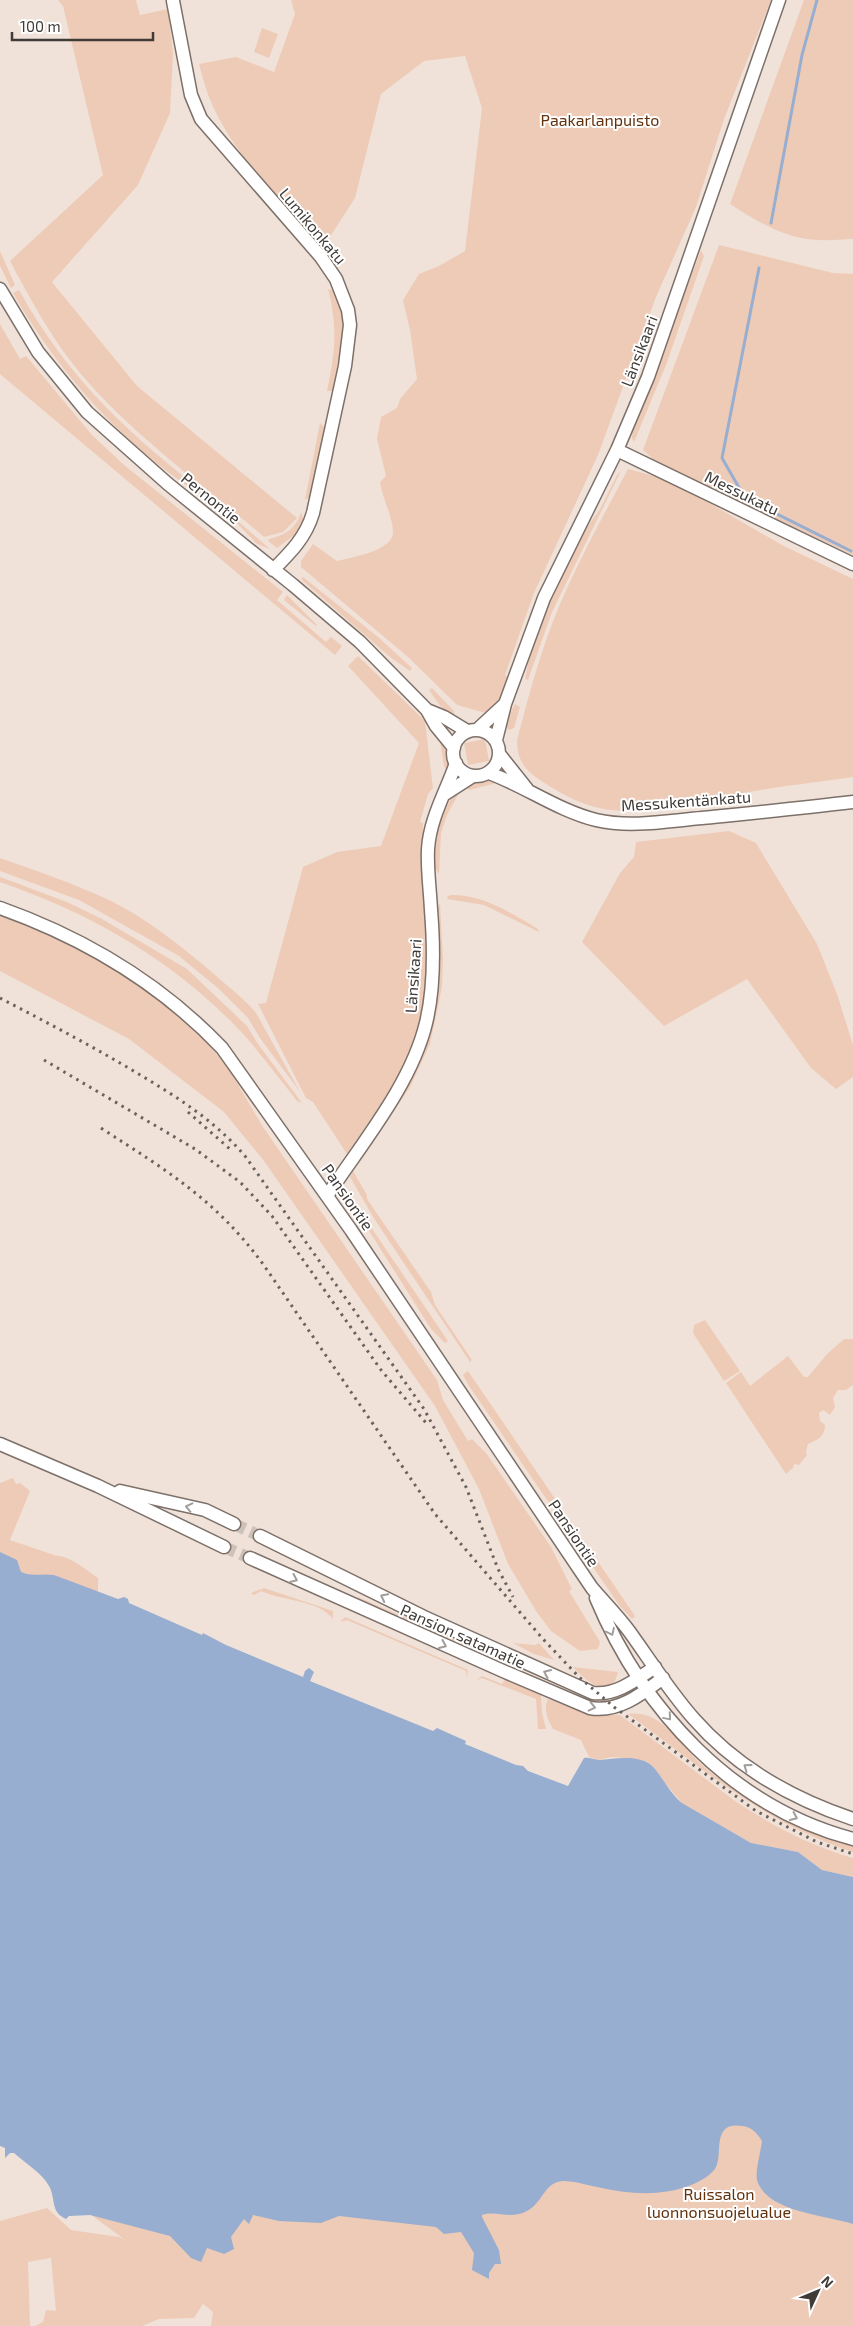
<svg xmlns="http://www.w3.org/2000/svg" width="853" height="2326" viewBox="0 0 853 2326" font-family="'Exo 2',sans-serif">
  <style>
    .green { fill: #eecbb7 }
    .water { fill: #97aed1 }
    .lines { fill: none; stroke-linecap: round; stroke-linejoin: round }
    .stream { stroke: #97aed1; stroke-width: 3 }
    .minor-tunnel { stroke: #cdc1b9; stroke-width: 12; stroke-dasharray: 12 6; stroke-linecap: butt }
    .minor-casing { stroke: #7d7069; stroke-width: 15 }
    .minor { stroke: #fff; stroke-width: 12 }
    .rail { stroke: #69625d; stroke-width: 3; stroke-dasharray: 2.5 5; stroke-linecap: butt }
    .oneway { stroke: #a09d9b }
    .labels { text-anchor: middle; stroke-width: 4; stroke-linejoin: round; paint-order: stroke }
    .park-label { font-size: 16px; fill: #63310c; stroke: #fff }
    .street-label { font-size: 16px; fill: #403b37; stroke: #fff }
  </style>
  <rect width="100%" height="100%" fill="#f0e2d9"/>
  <path class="green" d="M58 0H136L140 15 168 9 173 54 170 113 138 185 52 282 137 386 297 518 283 532 264 537C202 484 127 431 76 368 50 336 30 298 10 261L103 175 63 6Z
    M291 0H771L724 119 696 207 656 297 598 455 534 593 505 675 508 678 499 701 489 714 457 705 408 657 301 567V561L313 544 337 561C352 557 393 551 393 532 393 517 382 498 380 482L386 476 377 439 381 417 397 408 400 399 417 379 410 330 403 300 419 274 439 266 465 251 482 108 465 56 424 61 381 94 355 198 324 246 317 241C279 197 231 153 209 97 205 87 202 75 199 64L236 57 274 72 295 14Z
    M804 0H853V239C842 239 830 241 818 240 786 239 756 221 730 204Z
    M262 28 278 34 269 58 254 52Z
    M719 245 833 273 853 274V555L656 462 643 450Z
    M701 250 704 256 666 365 634 442 632 438 633 427Z
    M0 251 15 285 11 288 0 266Z
    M328 289 335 291C349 329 341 353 333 391H327C335 353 338 327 328 289Z
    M19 290C69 381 133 438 214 500L212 502C129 452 61 377 13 293Z
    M0 324 20 359 26 356 92 435 124 465 283 592 277 600 326 642 331 637 342 646 335 655 0 374Z
    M320 423 325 428 312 495 305 500Z
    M628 469 658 477 695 495 782 545 853 579V777C820 782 787 785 755 791 726 796 697 800 669 806 619 816 590 812 546 784 527 772 517 763 517 740 531 687 545 634 569 584 587 545 608 507 628 469Z
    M621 471 552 612 528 680 525 679 531 649 546 608 577 541 600 509 617 475Z
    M301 512 304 522 296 534 277 548 268 541 269 539C285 535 296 529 301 512Z
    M232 516 270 549 257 544 231 517Z
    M303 577 378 637 412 668 410 671 390 657 303 581 301 578Z
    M287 595 317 625 316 626 284 600Z
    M358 656 425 721 433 788 428 794 420 822 423 823C423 838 422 854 423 869 426 928 434 990 413 1047 398 1085 370 1120 347 1154L313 1102 306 1098 258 1004 266 1003 303 867 337 852 381 846 419 743 348 666Z
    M432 688 454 711V717L441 707 429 690Z
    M515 704 520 707 514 728 509 730 504 725Z
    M485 739 489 761 468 765 464 743Z
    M440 741C449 750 452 759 448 772L444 766Z
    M487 778 498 781 493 784 469 790 464 786 474 781Z
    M460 791 447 815 441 833 439 874C424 857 441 801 460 791Z
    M729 831 756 843 817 944 837 994 853 1045V1077L836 1089 811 1068 747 979 664 1026 582 942 620 873 634 857 636 842Z
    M0 858C37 871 75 884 111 901 148 919 182 947 214 974 228 987 244 998 256 1013L300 1092 260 1038 248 1018 219 989 179 956 79 900 0 871Z
    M0 877 67 902 102 919 187 969 247 1026 258 1044 302 1103 297 1101C280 1079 263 1057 245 1036 176 962 95 915 0 882Z
    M452 895C484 895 511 913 538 929L539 932 484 905 447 899 448 896Z
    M440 903 443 958 442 987 430 1044 410 1087 357 1166 356 1165 414 1071 437 910Z
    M0 915 46 931 106 963 147 990 202 1037 227 1066 263 1127 437 1380 443 1400 468 1441 472 1439 486 1453 551 1547 572 1589 569 1591 600 1642 598 1649 580 1651 551 1631 536 1611 508 1564 479 1489 435 1406 264 1161 224 1112 129 1039 0 971Z
    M353 1171 367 1195V1199L431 1292 435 1305 472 1360 470 1362 375 1220 350 1177Z
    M356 1205 448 1341 445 1343 431 1329 354 1207Z
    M705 1320 740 1371 724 1381 693 1333 694 1325Z
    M844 1339H853V1385L846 1390H838L833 1398 835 1407 830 1415 823 1410 819 1413 820 1421 825 1425C825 1437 817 1440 808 1444L806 1451 807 1455 799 1465 794 1464 793 1468 786 1474 726 1383 741 1372 750 1386 788 1356 804 1377H808L827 1354Z
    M468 1371 635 1616 632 1619 619 1605 469 1386 463 1375Z
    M13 1478 16 1484 20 1483 30 1491 10 1540 54 1555C70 1556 85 1569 98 1578V1591L94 1594 0 1577V1483Z
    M264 1588 333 1611V1619C319 1600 283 1601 261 1591L254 1595 251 1593Z
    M358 1597 466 1644V1646L358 1598Z
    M345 1617 468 1670 467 1678 466 1671 347 1620 340 1622Z
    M513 1643 535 1645 539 1643 554 1660 534 1654Z
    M573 1667 618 1672 615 1681C600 1696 584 1678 573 1667Z
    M482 1676 502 1684 505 1679 541 1695 542 1713 546 1729H538L536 1699 482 1678 476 1680Z
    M548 1699 590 1714 620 1715 735 1801C771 1825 811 1846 853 1858V1877L822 1870 798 1852 751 1843 682 1803 647 1762 633 1759 612 1757 598 1760 589 1757 581 1740 553 1729C548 1720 543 1709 548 1699Z
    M628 1714C662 1709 679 1744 700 1763 744 1802 797 1830 853 1846V1852C764 1823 702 1768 628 1714Z
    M712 2069 853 2156V2326H211L213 2312 203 2304 194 2318 159 2319 142 2326H35L43 2322 46 2310 56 2311 51 2258 28 2262 30 2326H0V2221L47 2208 71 2230 119 2237 125 2240 90 2214 64 2216Z"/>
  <path class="water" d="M0 1552 17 1560 21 1572C32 1577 42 1573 54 1575L118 1599 124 1597 128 1599 129 1603 202 1635 203 1633 226 1645 303 1677 305 1671 309 1668 314 1672 310 1681 433 1731 437 1728 466 1741 465 1744 516 1765 523 1766 528 1771 568 1786 584 1758C589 1757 594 1760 599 1760 616 1759 642 1753 655 1769 664 1780 670 1793 682 1803L751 1843 798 1852 822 1870 853 1877V2224C826 2215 766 2212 757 2180 755 2172 761 2150 762 2141 757 2133 752 2127 742 2126 711 2121 723 2154 716 2167 712 2175 699 2182 691 2185 661 2197 628 2194 597 2187 587 2185 574 2181 563 2181 544 2182 543 2203 527 2211 510 2220 497 2210 482 2215V2217L499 2250 501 2264H495L489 2273V2279L472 2270 474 2253 461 2232 444 2234 436 2227 339 2216 321 2223 279 2221 253 2215 249 2224 244 2219 231 2237 234 2249 224 2254 207 2248 201 2262 191 2258 170 2236 90 2215 69 2216 66 2219C50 2212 56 2198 49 2186 42 2173 25 2163 14 2153H10L5 2158V2148L0 2146Z"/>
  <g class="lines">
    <path class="stream" d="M771 223 802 55 817 0
      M759 268 722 458 745 498 851 551"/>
    <path class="minor-tunnel" d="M234 1524 260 1536
      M224 1547 250 1558"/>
    <g class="minor-casing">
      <path id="minor" d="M173 1 191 95 201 119 321 257 336 279 348 310 350 325 345 366 313 513C306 537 291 552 273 570
        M0 289 38 352 87 412 168 484 293 585 360 642 427 710 436 726 454 748
        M617 450 853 564
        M427 710 444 717 467 731
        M478 729 505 704
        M453 753a23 23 0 1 1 46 0a23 23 0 1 1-46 0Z
        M496 740 505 704 544 598 617 450 648 377 779 0
        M500 755 527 789
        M489 773C525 786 559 811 596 820 631 828 667 821 702 818 752 813 803 808 853 802
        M445 794 473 776
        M0 908C84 938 160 983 222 1048L351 1230 592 1588C604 1602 618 1616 629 1631 650 1660 670 1692 694 1719 737 1768 793 1799 853 1819
        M327 1196C362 1143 411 1085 426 1023 435 986 434 947 431 910 430 889 427 869 428 849 430 818 446 792 456 763
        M0 1444 98 1486 224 1547
        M120 1491 205 1510 234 1524
        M260 1536 424 1617 593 1693C616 1696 637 1679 655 1667
        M250 1558 503 1671 590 1708C618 1713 642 1694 663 1678
        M596 1598C643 1710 732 1807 853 1839"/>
    </g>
    <use href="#minor" class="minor"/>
    <path class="rail" d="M0 998C46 1022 92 1046 137 1073 177 1097 214 1120 245 1156L424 1409 466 1487 498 1569 513 1597
      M44 1060 195 1149 240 1182 272 1216 381 1370 427 1424
      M188 1112 231 1150
      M101 1128C167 1171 215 1199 263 1264L435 1514 543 1639 579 1677 614 1707 756 1811 817 1842 853 1854"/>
  </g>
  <defs><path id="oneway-chevron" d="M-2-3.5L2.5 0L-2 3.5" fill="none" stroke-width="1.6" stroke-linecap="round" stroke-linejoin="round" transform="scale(1.25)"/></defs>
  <g class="oneway">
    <use href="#oneway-chevron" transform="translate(189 1507) rotate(-167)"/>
    <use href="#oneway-chevron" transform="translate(294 1579) rotate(24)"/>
    <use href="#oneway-chevron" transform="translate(384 1597) rotate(-153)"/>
    <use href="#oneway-chevron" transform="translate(611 1632) rotate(65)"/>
    <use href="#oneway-chevron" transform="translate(443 1645) rotate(24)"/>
    <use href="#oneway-chevron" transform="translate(547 1673) rotate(-156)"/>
    <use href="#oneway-chevron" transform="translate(592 1707) rotate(13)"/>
    <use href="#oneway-chevron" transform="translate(668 1717) rotate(50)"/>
    <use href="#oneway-chevron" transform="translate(747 1767) rotate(-144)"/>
    <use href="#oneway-chevron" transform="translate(794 1817) rotate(25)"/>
  </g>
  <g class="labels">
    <g class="park-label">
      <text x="600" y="126">Paakarlanpuisto</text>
      <text x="719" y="2200">Ruissalon<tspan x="719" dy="18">luonnonsuojelualue</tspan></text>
    </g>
    <g class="street-label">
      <text transform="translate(313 226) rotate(50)" y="6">Lumikonkatu</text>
      <text transform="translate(639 351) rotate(-69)" y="6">Länsikaari</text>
      <text transform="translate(742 493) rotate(26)" y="6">Messukatu</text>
      <text transform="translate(211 498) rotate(39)" y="6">Pernontie</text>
      <text transform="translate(686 801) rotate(-4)" y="6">Messukentänkatu</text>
      <text transform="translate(413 976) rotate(-86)" y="6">Länsikaari</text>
      <text transform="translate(348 1197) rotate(55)" y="6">Pansiontie</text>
      <text transform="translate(574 1533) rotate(56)" y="6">Pansiontie</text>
      <text transform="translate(463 1636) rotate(24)" y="6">Pansion satamatie</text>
    </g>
  </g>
  <g transform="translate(818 2291) rotate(46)" stroke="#ffffff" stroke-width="4" paint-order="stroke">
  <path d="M0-4L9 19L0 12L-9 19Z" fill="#403b37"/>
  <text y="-8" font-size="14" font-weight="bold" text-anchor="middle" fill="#403b37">N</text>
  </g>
  <path d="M12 32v8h141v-8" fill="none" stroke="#403b37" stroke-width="2.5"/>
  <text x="20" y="32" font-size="15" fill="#403b37" stroke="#ffffff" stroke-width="4" paint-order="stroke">100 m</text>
</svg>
